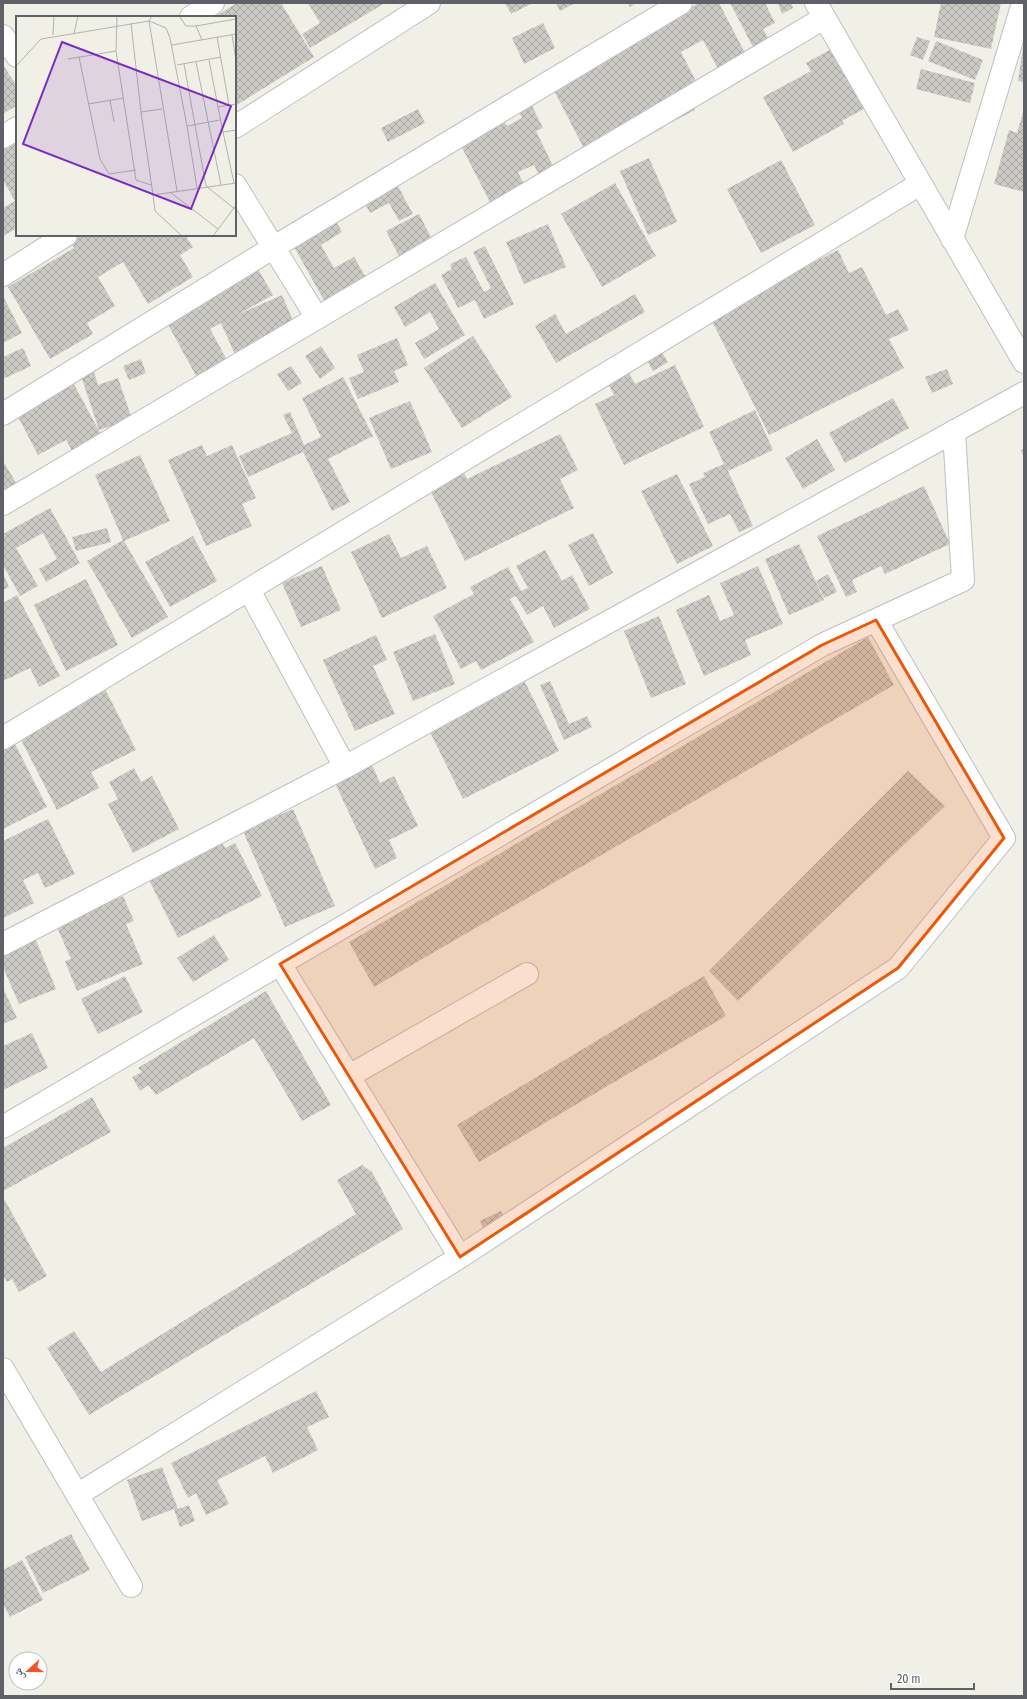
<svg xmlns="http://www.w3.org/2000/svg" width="1027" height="1699" viewBox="0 0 1027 1699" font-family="'Fira Sans Condensed','Noto Naskh Arabic',sans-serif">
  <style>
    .building { fill: url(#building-cross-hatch) }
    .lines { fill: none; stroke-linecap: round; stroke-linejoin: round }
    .minor-casing { stroke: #bebfc6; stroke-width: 24 }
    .tertiary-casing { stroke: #bebfc6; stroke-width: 24 }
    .minor { stroke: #fff; stroke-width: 22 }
    .tertiary { stroke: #fff; stroke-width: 22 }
    .marked { fill: #e8590c; fill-opacity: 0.2; stroke: #e8590c; stroke-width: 3; stroke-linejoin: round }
    .inset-road { fill: none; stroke: #b2b3b0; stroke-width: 1 }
    .view { fill: #7b2cbf; fill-opacity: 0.15; stroke: #7b2cbf; stroke-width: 2 }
    .inset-edge { fill: none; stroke: #5e6168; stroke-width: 2 }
  </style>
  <defs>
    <pattern id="building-cross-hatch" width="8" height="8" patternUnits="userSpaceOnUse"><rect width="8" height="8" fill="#cccac4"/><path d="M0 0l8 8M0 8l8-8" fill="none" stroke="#a9a7a3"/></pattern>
  </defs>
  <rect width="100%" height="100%" fill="#f1f0e7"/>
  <path class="building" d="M237 3H281L314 57 235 106V17H214Z
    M308 3H385L310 48 302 34 320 23Z
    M505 3H533L511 14Z
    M556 3H575L560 11Z
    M628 3H636L630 7Z
    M695 3H719L746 55 718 69 703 40 681 52 700 89 687 95 695 110 672 122 665 107 655 112 663 128 592 164 549 81 696 5Z
    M730 3H765L775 23 763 29 770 41 754 49Z
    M778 3H791L793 8 782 14Z
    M941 3H1001L991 49 934 37Z
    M543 23 555 48 524 64 512 38Z
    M917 37 930 41 923 60 910 55Z
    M936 41 983 60 975 80 928 61Z
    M842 43 874 103 842 121 844 124 793 152 763 97 811 71 806 63Z
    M1023 47H1024V82L1018 81Z
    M3 65 17 86V105L3 114Z
    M921 69 975 83 970 103 916 89Z
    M528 98 543 128 536 131 556 172 541 179 534 165 518 172 529 195 495 212 456 136 500 114 507 126 522 118 515 104Z
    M418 109 425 123 388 142 381 128Z
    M1024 109V192L994 184 1009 130 1017 133Z
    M17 139V228L3 236V208L15 201 3 180V147Z
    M649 158 677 222 648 235 620 171Z
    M781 160 815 225 761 253 727 189Z
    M394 179 413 214 399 221 389 203 370 213 361 196Z
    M615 183 656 256 602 287 561 214Z
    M331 212 342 232 321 245 334 268 354 257 368 281 326 304 288 236Z
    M419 214 437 249 404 266 386 231Z
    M548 224 566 267 524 284 506 242Z
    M79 235H185L193 247 180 255 193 277 148 304 123 262 98 277 115 306 87 323 93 334 50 359 8 287 74 248 70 241Z
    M485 246 514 304 484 319 475 300 458 308 441 275 452 269 450 264 466 257 484 292 491 288 473 252Z
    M838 250 849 273 862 267 886 315 898 309 909 330 889 339 904 368 769 435 709 315Z
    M258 269 273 295 237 315 282 295 298 332 237 359 221 323 210 329 232 369 201 385 165 319Z
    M435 283 465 335 424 359 415 343 439 329 430 312 405 327 394 307Z
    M635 294 645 312 556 363 535 326 555 314 566 334Z
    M3 296 22 333 3 343Z
    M473 336 512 397 462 428 424 368Z
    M397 338 408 365 394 371 399 382 358 399 349 378 364 372 357 355Z
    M321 346 335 368 320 379 305 356Z
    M658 346 668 362 653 371 643 354Z
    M23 348 31 366 3 379V357Z
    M141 359 146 373 129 380 123 366Z
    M675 365 704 427 624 465 595 404 614 395 605 377 626 367 635 384Z
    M291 366 302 383 288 391 277 374Z
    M947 369 953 384 932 393 925 377Z
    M94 372 98 385 118 378 132 419 99 430 81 376Z
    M70 377 104 440 75 456 66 440 38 455 13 407Z
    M343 377 373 436 328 459 350 502 332 511 303 452 248 477 239 456 292 433 283 415 290 412 304 445 321 437 302 398Z
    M893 398 909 428 845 463 829 433Z
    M410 401 432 452 391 469 369 418Z
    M755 410 773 450 728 471 753 526 739 532 730 514 708 524 689 484 705 477 703 473 724 464 709 432Z
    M560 434 578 470 560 479 574 508 465 561 430 490 464 473 467 479Z
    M817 439 835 470 803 489 785 458Z
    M202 445 207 456 232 445 256 498 242 504 252 526 206 546 168 460Z
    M1024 449V459L1021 450Z
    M140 455 170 521 124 541 168 617 132 638 87 561 123 540 95 475Z
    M3 461 21 491 3 502Z
    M677 474 713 546 677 564 641 491Z
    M924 486 950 544 885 574 881 566 852 580 857 592 846 597 817 536Z
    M50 508 80 563 46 582 39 569 57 559 43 533 16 548 38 586 20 596 3 565V534Z
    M107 528 111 542 76 551 72 537Z
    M593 533 613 573 589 586 568 545Z
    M389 534 401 558 427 546 447 588 382 618 351 552Z
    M193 536 217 581 170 607 145 562Z
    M799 544 824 600 789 615 765 559Z
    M545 550 562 581 572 575 590 609 554 628 543 606 527 615 516 596 510 599 534 642 481 670 476 661 461 669 433 616 474 594 470 587 508 567 521 591 528 588 516 566Z
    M322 566 341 610 301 627 282 583Z
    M758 566 783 624 745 640 751 655 704 676 676 610 709 595 720 621 734 615 720 583Z
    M3 573 9 587 3 590Z
    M828 574 837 592 824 598 816 581Z
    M86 579 118 645 66 671 34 605Z
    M17 595 60 676 39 687 30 668 3 681V609H4L3 603Z
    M659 616 686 684 651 698 624 631Z
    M435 634 455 684 413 701 393 652Z
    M376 635 387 660 373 666 395 714 355 731 323 660Z
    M868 637 894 685 374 987 349 942Z
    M550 681 569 724 587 716 592 727 564 740 540 685Z
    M525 682 559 751 463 799 429 730Z
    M104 687 136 750 91 772 99 788 57 810 15 728Z
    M10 734 47 807 3 829V738Z
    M372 765 380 783 394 776 418 826 389 840 397 858 375 869 335 783Z
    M134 768 141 782 152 776 179 829 133 853 108 804 118 799 109 782Z
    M908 771 945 806 738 1001 709 971Z
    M293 809 335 906 285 927 243 831Z
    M48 819 75 874 45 888 38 873 23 880 34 903 3 918V841Z
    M219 835 225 848 235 843 262 896 178 938 148 878Z
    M123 896 134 921 126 924 143 964 77 991 65 961 71 959 56 925Z
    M214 935 229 960 193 982 177 958Z
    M35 938 56 989 19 1004 3 967V952Z
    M125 976 143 1012 98 1034 81 999Z
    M704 976 726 1016 479 1162 457 1125Z
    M3 988 17 1018 3 1024Z
    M266 991 331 1105 302 1121 254 1038 156 1095 148 1085 140 1091 132 1077 142 1072 138 1068Z
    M32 1033 48 1068 3 1090V1046Z
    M92 1097 111 1132 3 1191V1148Z
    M362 1165 372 1172 403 1229 89 1415 47 1348 74 1331 101 1372 356 1214 337 1180Z
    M3 1197 47 1276 19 1292 12 1279 7 1282 3 1275Z
    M501 1211 511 1233 490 1243 480 1221Z
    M316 1391 329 1417 307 1427 318 1450 273 1473 265 1456 217 1480 229 1504 206 1515 196 1493 188 1498 171 1463Z
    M162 1467 178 1509 189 1505 195 1521 180 1527 174 1509 142 1521 127 1480Z
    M71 1534 90 1570 43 1593 25 1557Z
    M22 1560 43 1600 10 1617 4 1606H3V1570Z"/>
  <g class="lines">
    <g class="minor-casing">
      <path id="minor" d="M816 3 1024 362
        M235 127 429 3
        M3 137 17 128
        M952 239 1023 3
        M3 275 66 235
        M317 318 824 18
        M3 414 274 247 681 3
        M3 738 920 184
        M345 767 1024 393
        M3 944 345 767 249 590
        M280 964 460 1257
        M349 1076 527 974
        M3 1127 822 645 963 580 954 431
        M3 1369 131 1586
        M77 1495 460 1257 898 968 1004 838 876 620"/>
    </g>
    <g class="tertiary-casing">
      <path id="tertiary" d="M191 17 213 3
        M3 36 17 56
        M3 504 317 318 235 185"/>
    </g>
    <use href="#minor" class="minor"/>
    <use href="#tertiary" class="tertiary"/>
  </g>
  <path class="marked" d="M876 620 1004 838 898 968 460 1257 280 964 822 645Z"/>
  <g transform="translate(16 16)">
    <rect width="220" height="220" fill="#f1f0e7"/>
    <path class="inset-road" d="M101 0 100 35 120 164 135 169M136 0 133 5 161 175M163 0 170 10H180L186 24M115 7 125 96 146 93M180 10 220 3M58 17 62 0M37 19 38 0M216 19 220 44M201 21 213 89M156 29 220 18M63 41 84 143 93 158 120 154M52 43 100 35M193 44 202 91M180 46 205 169M168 48 190 170 220 194M161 49 205 41M0 50 25 23 133 5 150 12 154 22 171 110 204 104M94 84 98 106M72 88 108 82M220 88 202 91 207 116 220 114M125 96 137 179M171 110 181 172M207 116 218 167M154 176 202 213M166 220 139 195 137 179 220 167M197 220 220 189"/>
    <path class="view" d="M46 26 215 90 175 193 7 128Z"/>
    <rect width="220" height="220" class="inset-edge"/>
  </g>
  <rect width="1027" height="1699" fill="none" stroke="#5e6168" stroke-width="8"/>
  <g transform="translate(28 1671) rotate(249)"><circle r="19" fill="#ffffff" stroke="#bfc0c3"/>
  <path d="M0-3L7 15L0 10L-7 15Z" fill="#f3522b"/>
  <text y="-6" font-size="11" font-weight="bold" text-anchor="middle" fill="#5e6168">ش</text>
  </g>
  <path d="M891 1683v6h83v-6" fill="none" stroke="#5e6168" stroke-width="2"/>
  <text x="897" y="1683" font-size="12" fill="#5e6168" stroke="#ffffff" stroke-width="3" paint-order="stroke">20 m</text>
</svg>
